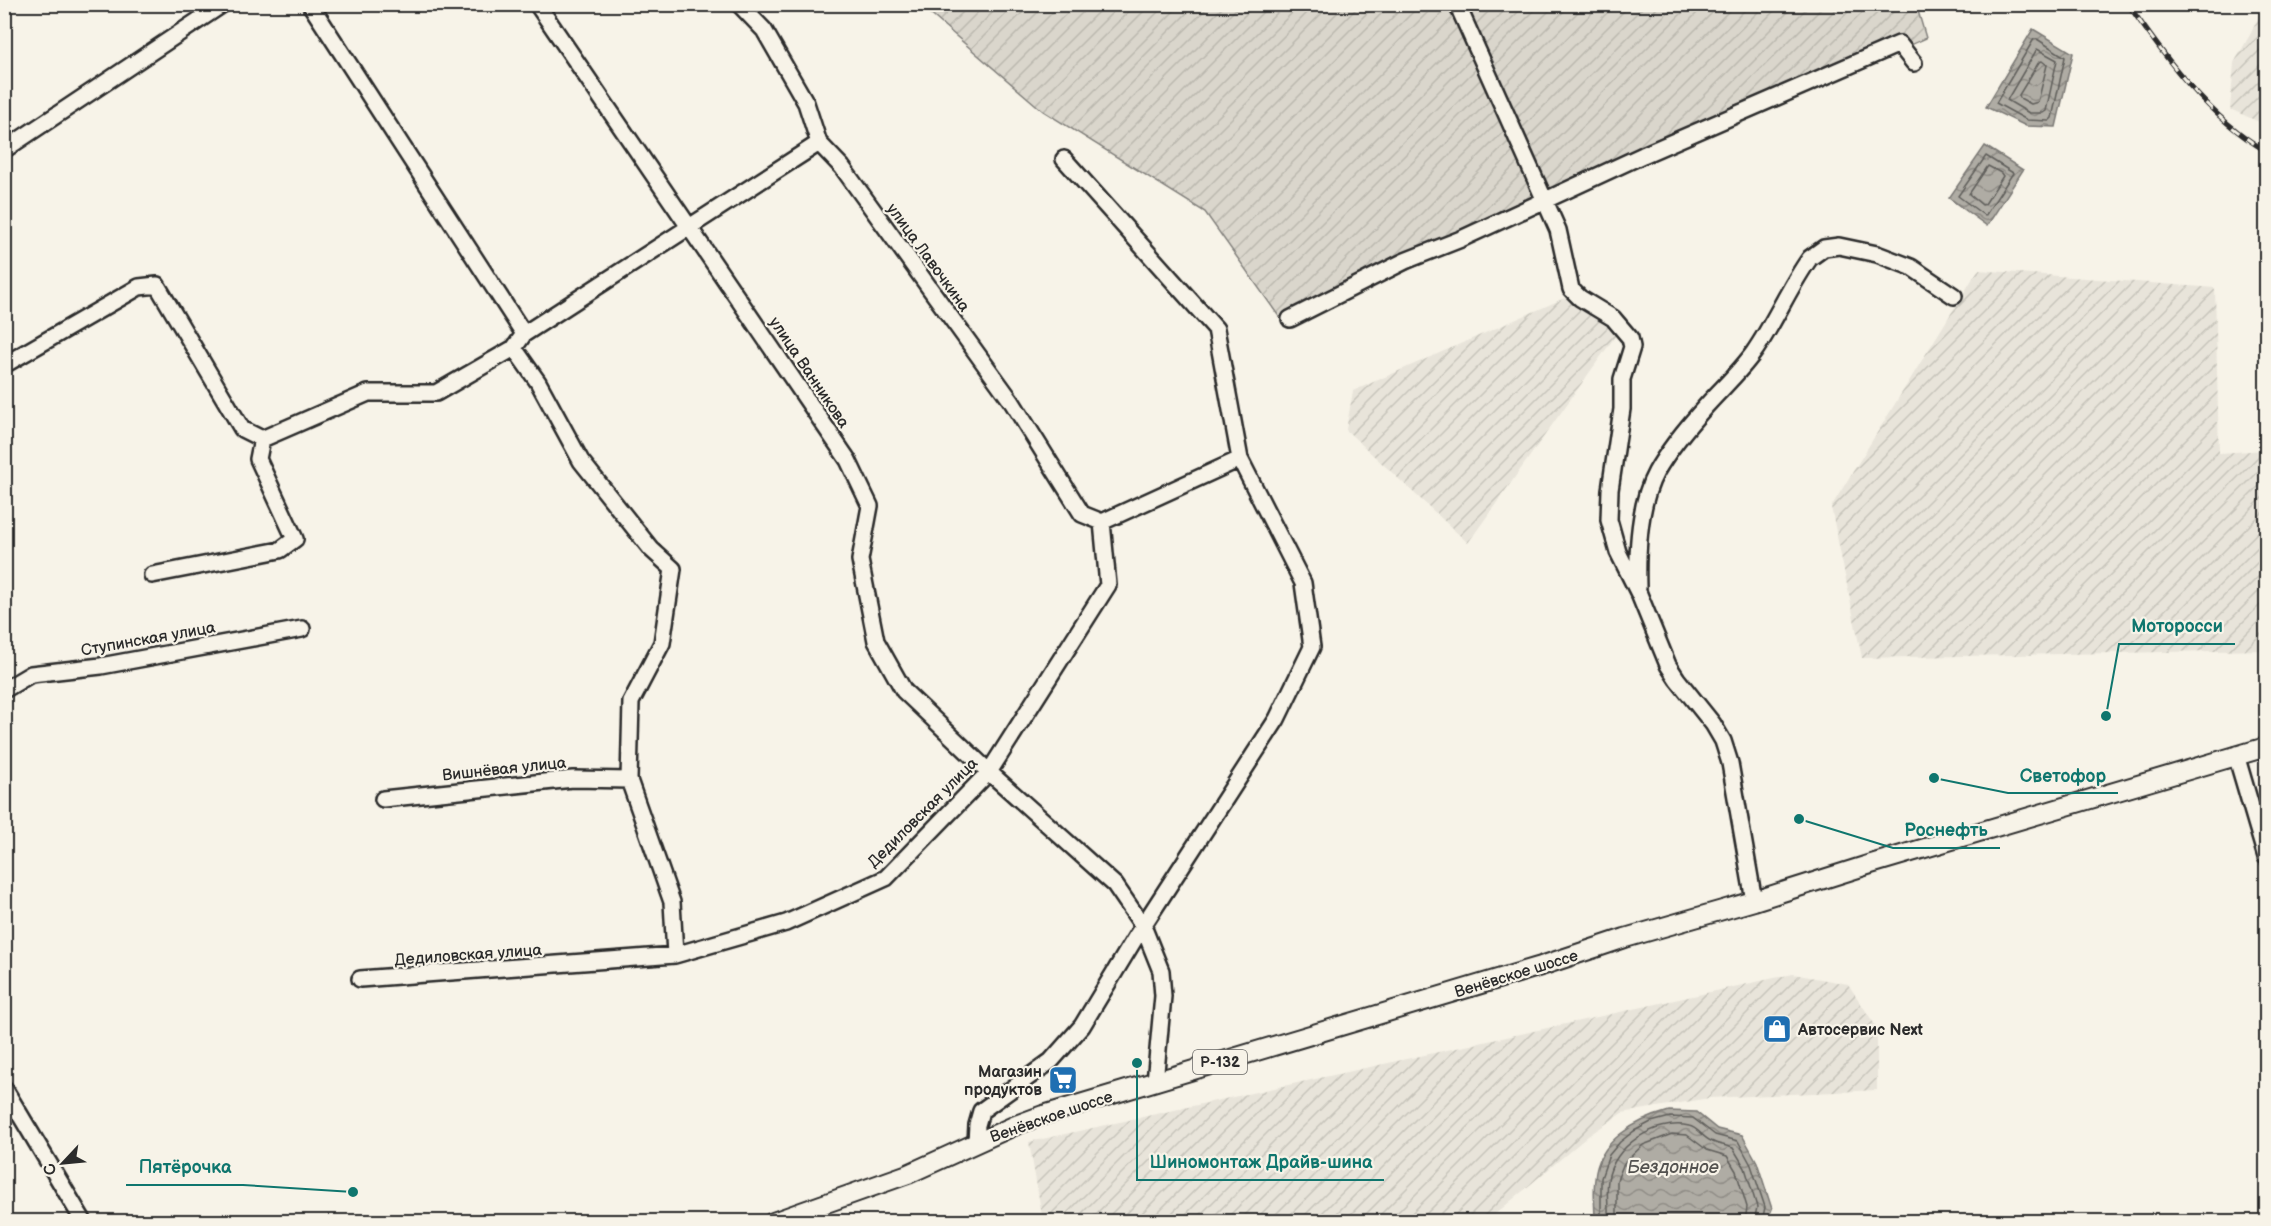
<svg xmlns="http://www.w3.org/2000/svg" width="2271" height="1226" viewBox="0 0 2271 1226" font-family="'Balsamiq Sans',sans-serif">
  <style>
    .industrial { fill: url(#industrial-furrows) }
    .garden { fill: url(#garden-furrows); stroke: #82807c; stroke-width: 1.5 }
    .water { fill: url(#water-waves); stroke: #7a7874; stroke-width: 1.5 }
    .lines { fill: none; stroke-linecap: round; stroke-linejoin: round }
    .shore { stroke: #605f5b; stroke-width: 1.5 }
    .minor-casing { stroke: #2b2b2b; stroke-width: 20 }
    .major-casing { stroke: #2b2b2b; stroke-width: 22 }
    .minor { stroke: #f7f3e8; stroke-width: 15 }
    .major { stroke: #f7f3e8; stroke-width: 18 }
    .rail-casing { stroke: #2b2b2b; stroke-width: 5 }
    .rail { stroke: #f7f3e8; stroke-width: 3; stroke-dasharray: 9; stroke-linecap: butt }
    .labels { text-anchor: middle; stroke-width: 4.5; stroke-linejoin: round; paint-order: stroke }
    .shield { fill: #f7f3e8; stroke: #686764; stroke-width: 1.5 }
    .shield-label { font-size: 15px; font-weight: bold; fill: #2b2b2b }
    .street-label { font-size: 16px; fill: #2b2b2b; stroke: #f7f3e8 }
    .poi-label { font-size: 16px; font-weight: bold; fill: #2b2b2b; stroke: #f7f3e8; text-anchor: start }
    .water-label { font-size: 18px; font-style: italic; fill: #53524f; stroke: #f7f3e8 }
    .leader { fill: none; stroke: #0f766e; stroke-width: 2 }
    .callout-dot { fill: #0f766e; stroke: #f7f3e8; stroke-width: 2 }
    .callout-label { font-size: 18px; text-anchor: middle; font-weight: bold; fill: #0f766e; stroke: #f7f3e8; stroke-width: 4.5; stroke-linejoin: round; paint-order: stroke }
  </style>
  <defs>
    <pattern id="industrial-furrows" width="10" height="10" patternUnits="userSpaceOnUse" patternTransform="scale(1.5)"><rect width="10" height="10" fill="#e8e4da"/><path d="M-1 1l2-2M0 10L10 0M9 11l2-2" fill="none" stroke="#c7c4bb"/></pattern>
    <pattern id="garden-furrows" width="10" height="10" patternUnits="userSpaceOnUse" patternTransform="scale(1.5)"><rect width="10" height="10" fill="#dad6cc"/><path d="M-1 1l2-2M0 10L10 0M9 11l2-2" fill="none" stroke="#bbb8af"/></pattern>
    <pattern id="water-waves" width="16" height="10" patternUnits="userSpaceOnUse" patternTransform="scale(1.5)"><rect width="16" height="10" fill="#afaca4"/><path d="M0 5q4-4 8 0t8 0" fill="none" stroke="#8f8c86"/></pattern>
  </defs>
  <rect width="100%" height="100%" fill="#f7f3e8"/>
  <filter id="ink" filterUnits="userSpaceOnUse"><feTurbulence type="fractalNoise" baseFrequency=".0167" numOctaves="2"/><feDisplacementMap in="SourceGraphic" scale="12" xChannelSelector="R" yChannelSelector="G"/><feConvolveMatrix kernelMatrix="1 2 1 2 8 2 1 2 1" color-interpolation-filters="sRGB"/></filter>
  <g filter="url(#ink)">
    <path class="industrial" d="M2264 5H2266V125L2230 109 2234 63 2251 33Z
      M1978 270 2215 288 2219 453 2266 450V650L1862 658 1831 507Z
      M1567 297 1619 331 1468 543 1346 430 1353 391Z
      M1793 974 1848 984 1877 1028V1090L1709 1098 1622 1113 1588 1136 1487 1221H1043L1029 1142Z"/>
    <path class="garden" d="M1916 4 1926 38 1285 325 1205 212 1043 111 920 5Z"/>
    <path class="water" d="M2033 29 2073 53 2056 127 2026 126 1986 107Z
      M1985 146 2023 170 1987 226 1949 198Z
      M1669 1111 1696 1112 1717 1129 1742 1135 1757 1162 1772 1209 1767 1221H1595C1595 1208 1593 1193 1595 1179 1598 1140 1636 1120 1669 1111Z"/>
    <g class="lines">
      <path class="shore" d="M2034 39H2037L2065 57 2052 118 2049 121 2027 120 1996 103Z
        M2037 49 2057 60 2046 111 2043 113H2029L2007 100Z
        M2042 61 2047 65 2038 102 2031 104 2020 98 2019 95 2039 62Z
        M1986 156 2013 173 1985 216 1958 196Z
        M1988 166 2001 173 2003 176 1985 204 1982 205 1969 194Z
        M1601 1222V1178L1609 1155 1620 1142 1634 1131 1651 1122 1670 1117 1693 1118 1715 1135 1738 1141 1751 1165 1765 1207 1762 1222
        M1608 1222C1609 1208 1606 1193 1608 1180 1613 1146 1655 1119 1689 1126 1697 1127 1703 1138 1711 1141 1718 1145 1726 1145 1733 1148L1745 1168 1757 1207 1754 1222
        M1617 1222V1180L1624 1163 1643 1145 1672 1134 1687 1135 1707 1150 1727 1156 1736 1171 1747 1207 1745 1222"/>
      <g class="minor-casing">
        <path id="minor" d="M310 4 524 334
          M537 4 848 460 870 506 860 560 876 641 904 691 989 772 1115 885 1143 926 1161 971 1163 996 1155 1082
          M739 4 764 30 806 103 819 143 842 167 1012 402 1082 514 1102 522
          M1457 4 1558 230 1571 289 1580 298 1613 318 1630 338 1632 347 1622 379V409L1610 490 1609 520 1618 552 1639 594 1668 665 1677 679 1713 724 1723 741 1730 763 1754 901
          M4 150 223 4
          M1064 159 1216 329 1240 459
          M1290 319 1405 261 1461 239 1643 155 1899 44 1914 63
          M514 348 538 382 581 461 651 549 673 569 662 643 631 702 629 780 672 902 675 955
          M4 365 139 287 157 285 242 429 262 439 368 393H436L514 348 524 334 819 143
          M152 575 280 550 295 539 258 459 262 439
          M1638 588C1637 554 1639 503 1656 472 1669 449 1688 426 1706 406 1722 388 1740 372 1754 352 1775 322 1789 287 1810 258L1824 248 1839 246 1877 254 1911 267 1954 296
          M4 690 31 674 101 666 302 629
          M2236 755 2266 857
          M383 799 573 779 629 780
          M360 979 675 955 786 923 886 878 989 772 1108 585 1102 522
          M4 1088 84 1222
          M976 1142 977 1125 981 1111 1051 1061 1082 1026 1137 935 1277 719 1312 647 1303 583 1240 459 1102 522"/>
      </g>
      <g class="major-casing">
        <path id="major" d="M773 1222 908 1174 1016 1125 1043 1115 1541 966 1625 938 1754 901 1871 864 2266 747"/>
      </g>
      <use href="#minor" class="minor"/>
      <use href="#major" class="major"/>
      <g class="rail-casing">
        <path id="rail" d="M2128 4C2166 59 2208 117 2266 151"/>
      </g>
      <use href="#rail" class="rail"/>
    </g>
  </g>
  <defs>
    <g id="shop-square" transform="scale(1.5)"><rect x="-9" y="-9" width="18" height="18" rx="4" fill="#1f6fb2" stroke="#f7f3e8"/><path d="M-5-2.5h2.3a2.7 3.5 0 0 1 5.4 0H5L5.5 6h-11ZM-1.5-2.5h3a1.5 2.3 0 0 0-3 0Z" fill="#fff"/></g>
    <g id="supermarket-square" transform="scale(1.5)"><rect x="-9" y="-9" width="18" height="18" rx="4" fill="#1f6fb2" stroke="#f7f3e8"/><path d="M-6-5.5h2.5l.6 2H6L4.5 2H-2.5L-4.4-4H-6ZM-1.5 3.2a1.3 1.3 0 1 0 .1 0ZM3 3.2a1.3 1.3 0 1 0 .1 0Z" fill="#fff"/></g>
  </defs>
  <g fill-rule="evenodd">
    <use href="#shop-square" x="1777" y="1029"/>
    <use href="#supermarket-square" x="1063" y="1080"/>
  </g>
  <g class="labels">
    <rect class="shield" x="1193" y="1050" width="54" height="24" rx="4.5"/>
    <g class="shield-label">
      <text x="1220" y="1067">Р-132</text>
    </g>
    <g class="street-label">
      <text transform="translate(929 257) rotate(54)" y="6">улица Лавочкина</text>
      <text transform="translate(810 372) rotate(56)" y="6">улица Ванникова</text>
      <text transform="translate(148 638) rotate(-10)" y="6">Ступинская улица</text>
      <text transform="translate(504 768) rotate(-6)" y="6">Вишнёвая улица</text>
      <text transform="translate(922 812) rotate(-45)" y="6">Дедиловская улица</text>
      <text transform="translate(468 954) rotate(-4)" y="6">Дедиловская улица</text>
      <text transform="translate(1516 973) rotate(-17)" y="6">Венёвское шоссе</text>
      <text transform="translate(1051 1116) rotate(-19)" y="6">Венёвское шоссе</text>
    </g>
    <g class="poi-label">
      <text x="1798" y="1035">Автосервис Next</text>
      <text x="1042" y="1077" text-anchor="end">Магазин<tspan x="1042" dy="18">продуктов</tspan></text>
    </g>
    <g class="water-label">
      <text x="1673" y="1173">Бездонное</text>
    </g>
  </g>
  <path class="leader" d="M2106 716L2119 644H2235M1934 778L2008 793H2118M1799 819L1893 848H2000M1137 1063L1137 1180H1384M353 1192L243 1185H126"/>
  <g class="callout-dot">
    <circle cx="2106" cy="716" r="6"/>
    <circle cx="1934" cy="778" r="6"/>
    <circle cx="1799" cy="819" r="6"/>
    <circle cx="1137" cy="1063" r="6"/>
    <circle cx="353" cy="1192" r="6"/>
  </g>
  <g class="callout-label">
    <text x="2177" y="632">Моторосси</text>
    <text x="2063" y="782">Светофор</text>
    <text x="1946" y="836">Роснефть</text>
    <text x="1261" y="1168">Шиномонтаж Драйв-шина</text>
    <text x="185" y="1173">Пятёрочка</text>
  </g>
  <rect width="2271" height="1226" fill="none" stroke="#f7f3e8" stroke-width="24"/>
  <rect x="12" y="12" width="2247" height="1202" fill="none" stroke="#2b2b2b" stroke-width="2" filter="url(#ink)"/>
  <g transform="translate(63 1163) rotate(244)" stroke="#f7f3e8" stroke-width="4.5" paint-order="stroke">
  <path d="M0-4.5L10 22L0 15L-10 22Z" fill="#2b2b2b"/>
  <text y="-9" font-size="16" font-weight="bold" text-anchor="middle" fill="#2b2b2b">С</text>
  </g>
</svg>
